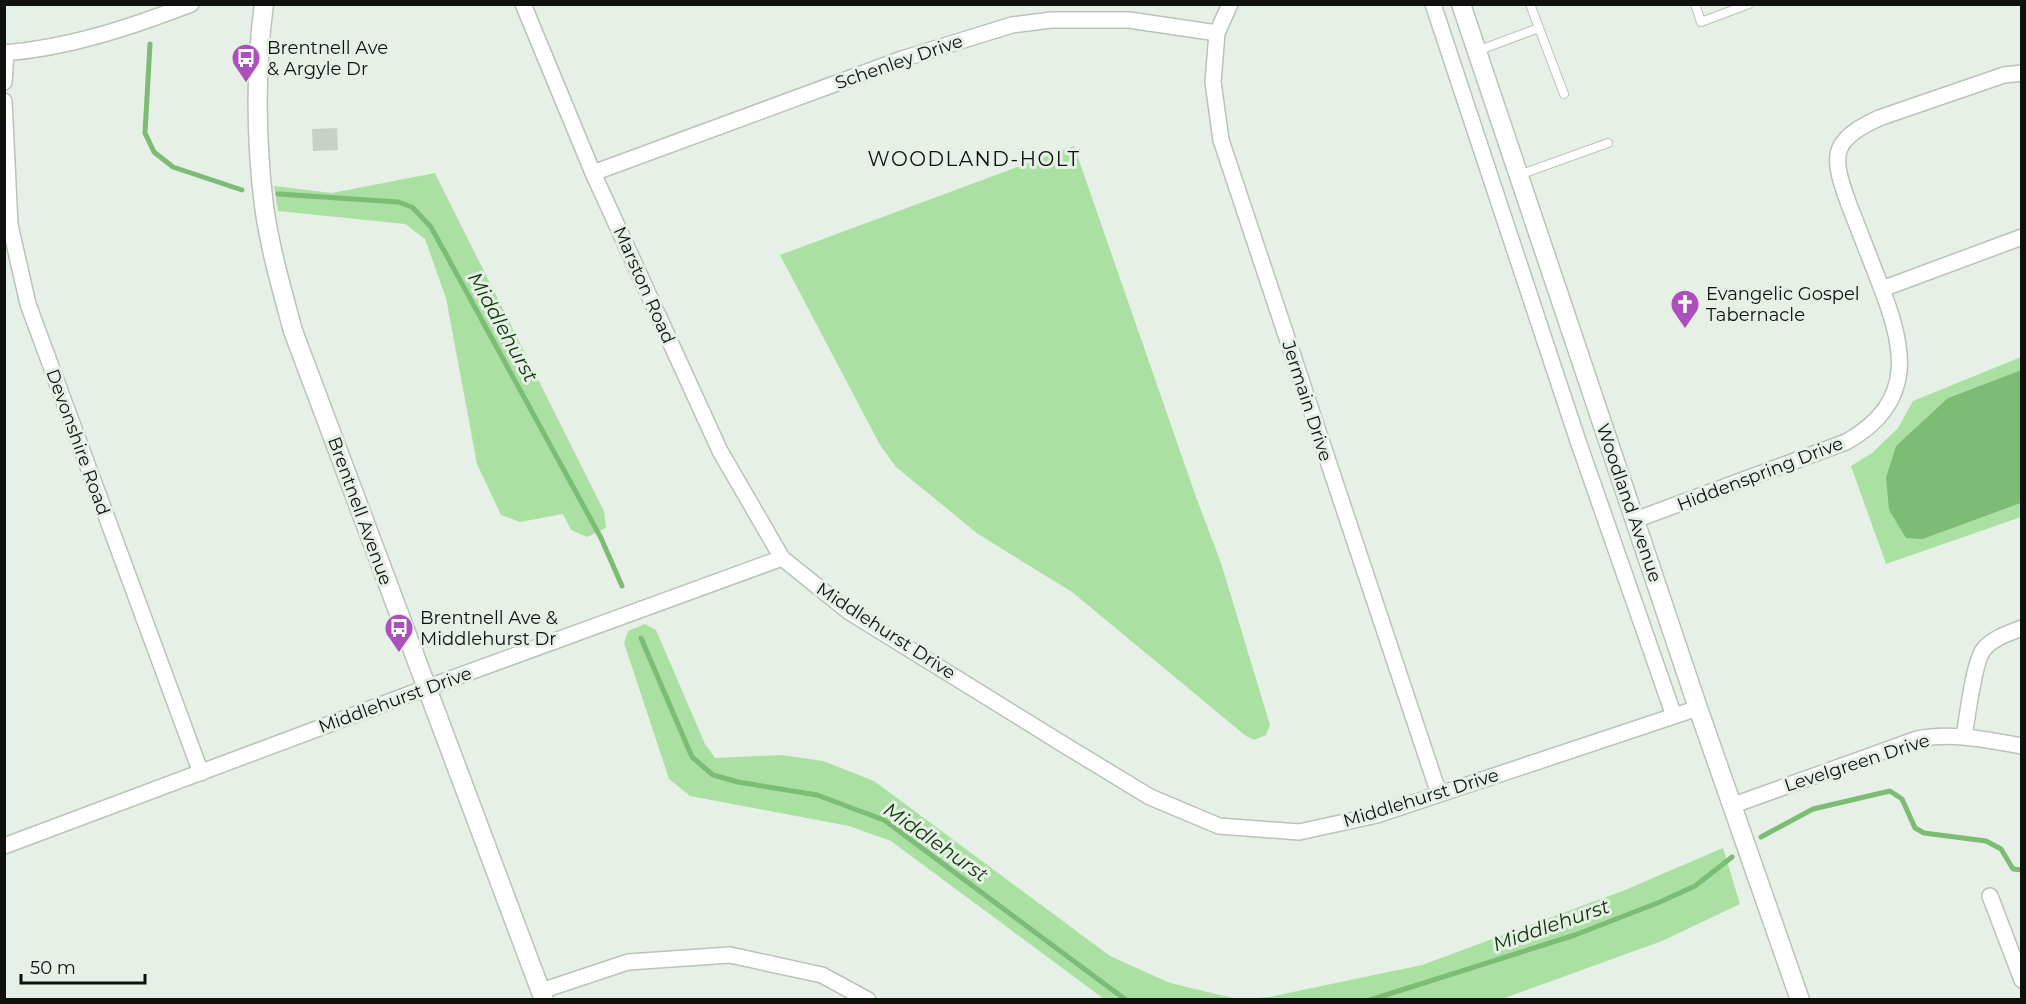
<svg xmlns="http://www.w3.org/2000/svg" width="2026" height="1004" viewBox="0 0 2026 1004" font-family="Montserrat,sans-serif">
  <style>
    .green { fill: #aae1a3 }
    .water { fill: #7cbc75 }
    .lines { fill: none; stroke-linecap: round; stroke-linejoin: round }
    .stream { stroke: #7cbc75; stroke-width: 5 }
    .building { fill: #c8d1c7 }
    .service-casing { stroke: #bac3b9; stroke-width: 10 }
    .minor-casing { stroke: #bac3b9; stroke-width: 18 }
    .tertiary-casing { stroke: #bac3b9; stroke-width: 21 }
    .service { stroke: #fff; stroke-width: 8 }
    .minor { stroke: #fff; stroke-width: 15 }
    .tertiary { stroke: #fff; stroke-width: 18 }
    .labels { text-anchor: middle; stroke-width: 6; stroke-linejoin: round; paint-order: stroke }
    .poi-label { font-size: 18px; fill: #0e110d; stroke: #e7f0e6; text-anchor: start }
    .street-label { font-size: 18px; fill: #0e110d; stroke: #e7f0e6 }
    .neighbourhood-label { font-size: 20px; letter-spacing: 1.5px; fill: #0e110d; stroke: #e7f0e6 }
    .water-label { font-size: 20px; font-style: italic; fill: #0b3807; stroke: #e7f0e6 }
  </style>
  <rect width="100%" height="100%" fill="#e7f0e6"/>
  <path class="green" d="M1074 146 1196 497 1221 563 1270 725 1266 735 1254 740 1246 736 1072 592 978 534 896 467 880 445 780 255Z
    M435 173 604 511 606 528 587 537 571 530 563 514 520 522 501 515 477 464 446 298 425 239 405 224 278 211 274 186 332 193Z
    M2021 357V370L1948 398 1923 539 2021 503V517L1886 564 1851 466 1872 453 1898 428 1913 401Z
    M645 624 656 630 705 744 715 758 782 755 823 761 874 781 1110 956 1170 983 1237 999H1104L891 841 849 826 690 796 669 779 624 643 628 631Z
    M1723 848 1740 904 1662 941 1502 999H1245L1269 997 1422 965 1625 890Z"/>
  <path class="water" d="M2021 370V503L1923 539 1906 538 1889 510 1886 478 1896 446 1948 398Z"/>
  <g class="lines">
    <path class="stream" d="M150 44 145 133 154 152 173 167 242 190
      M278 194 398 202 412 207 431 227 601 538 622 586
      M641 638 692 757 713 775 738 782 817 795 884 820 1126 1000
      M1761 837 1813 809 1890 791 1902 799 1915 828 1924 833 1986 841 2001 849 2013 869 2022 870
      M1370 1000 1575 935 1660 902 1695 886 1732 857"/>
  </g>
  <path class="building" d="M337 128 338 150 313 151 312 129Z"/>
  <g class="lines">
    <g class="service-casing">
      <path id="service" d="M1695 4 1701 22 1749 4
        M1539 28 1564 94
        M1477 51 1539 28 1530 4
        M1519 175 1608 143"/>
    </g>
    <g class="minor-casing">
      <path id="minor" d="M523 4 593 173 720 451 782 558
        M1230 4 1217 33 1213 82 1221 140 1439 794
        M1433 4 1578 441 1674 716
        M4 53C69 48 131 27 191 4
        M4 82 6 53
        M4 101 10 225 28 304 201 773
        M593 173 902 59 1012 25 1051 20H1129L1217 33
        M1882 289 2022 237
        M1635 520 1846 442C1919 401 1904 345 1878 279 1868 253 1858 228 1848 202 1843 187 1833 163 1840 148 1847 133 1865 125 1879 118L2004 75 2022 73
        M1964 737C1967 719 1974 660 1984 649 1993 638 2009 633 2022 628
        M1731 806 1917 739C1951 732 1987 740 2022 746
        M4 846 426 688 782 558 848 611 1066 746 1150 797 1219 826 1299 832 1377 815 1698 708
        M1990 896 2022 980
        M541 991 628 962 730 955 822 975 868 1000"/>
    </g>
    <g class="tertiary-casing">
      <path id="tertiary" d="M264 4C255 69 256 142 264 206 270 249 282 290 293 331L544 1000
        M1461 4 1698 708 1800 1000"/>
    </g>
    <use href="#service" class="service"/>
    <use href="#minor" class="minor"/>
    <use href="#tertiary" class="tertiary"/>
  </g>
  <defs>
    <g id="bus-pin" transform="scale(1.5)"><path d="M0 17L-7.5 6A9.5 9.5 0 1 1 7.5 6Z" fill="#ac50bb" stroke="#e7f0e6"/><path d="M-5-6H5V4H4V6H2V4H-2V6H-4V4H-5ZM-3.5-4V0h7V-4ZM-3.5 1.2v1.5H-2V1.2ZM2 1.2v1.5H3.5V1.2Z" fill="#fff"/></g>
    <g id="church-pin" transform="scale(1.5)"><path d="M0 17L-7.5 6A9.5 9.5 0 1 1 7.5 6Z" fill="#ac50bb" stroke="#e7f0e6"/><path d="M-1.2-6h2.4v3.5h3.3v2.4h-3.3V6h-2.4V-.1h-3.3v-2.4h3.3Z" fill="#fff"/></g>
  </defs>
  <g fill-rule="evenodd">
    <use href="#bus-pin" x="246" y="58"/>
    <use href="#church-pin" x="1685" y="304"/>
    <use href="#bus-pin" x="399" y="628"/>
  </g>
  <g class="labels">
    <g class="poi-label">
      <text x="267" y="54">Brentnell Ave<tspan x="267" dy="21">&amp; Argyle Dr</tspan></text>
      <text x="1706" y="300">Evangelic Gospel<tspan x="1706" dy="21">Tabernacle</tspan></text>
      <text x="420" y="624">Brentnell Ave &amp;<tspan x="420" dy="21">Middlehurst Dr</tspan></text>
    </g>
    <g class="street-label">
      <text transform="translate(899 62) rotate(-19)" y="6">Schenley Drive</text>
      <text transform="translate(644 285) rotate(66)" y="6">Marston Road</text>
      <text transform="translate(1307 401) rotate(72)" y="6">Jermain Drive</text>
      <text transform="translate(78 442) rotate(70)" y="6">Devonshire Road</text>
      <text transform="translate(1760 474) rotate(-21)" y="6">Hiddenspring Drive</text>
      <text transform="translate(1629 503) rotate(71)" y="6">Woodland Avenue</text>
      <text transform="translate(360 511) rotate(70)" y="6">Brentnell Avenue</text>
      <text transform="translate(886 631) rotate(33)" y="6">Middlehurst Drive</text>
      <text transform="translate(395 700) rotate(-20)" y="6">Middlehurst Drive</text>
      <text transform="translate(1857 763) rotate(-18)" y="6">Levelgreen Drive</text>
      <text transform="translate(1421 798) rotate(-17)" y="6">Middlehurst Drive</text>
    </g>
    <g class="neighbourhood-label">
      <text x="974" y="166">WOODLAND-HOLT</text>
    </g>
    <g class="water-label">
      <text transform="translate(503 327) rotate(61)" y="7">Middlehurst</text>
      <text transform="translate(936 842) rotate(35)" y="7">Middlehurst</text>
      <text transform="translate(1551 925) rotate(-19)" y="7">Middlehurst</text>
    </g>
  </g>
  <rect width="2026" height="1004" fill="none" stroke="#0e110d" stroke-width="12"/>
  <path d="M21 974v9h124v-9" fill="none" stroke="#0e110d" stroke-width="3"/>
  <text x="30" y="974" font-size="18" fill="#0e110d" stroke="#e7f0e6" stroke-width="4.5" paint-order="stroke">50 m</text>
</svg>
